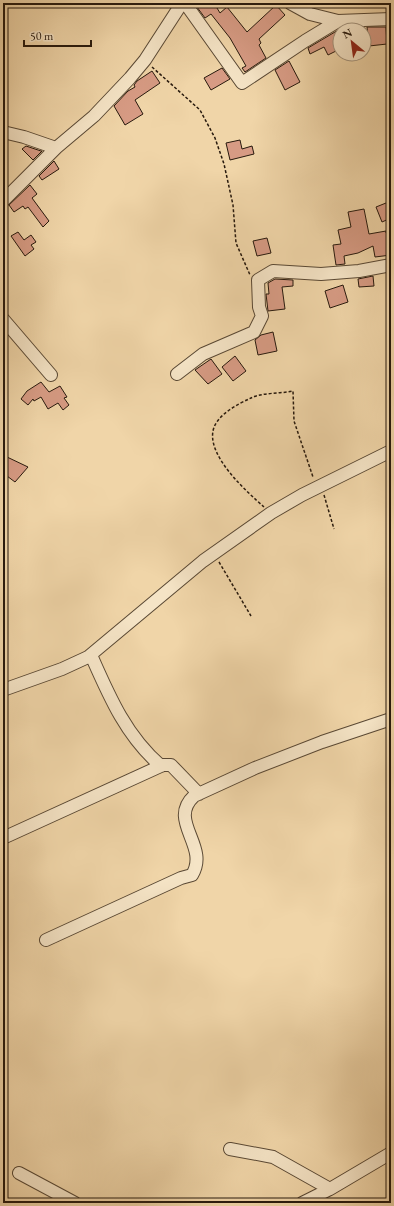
<svg xmlns="http://www.w3.org/2000/svg" width="394" height="1206" viewBox="0 0 394 1206" font-family="'EB Garamond',serif">
  <style>
    .lines { fill: none; stroke-linecap: round; stroke-linejoin: round }
    .stream { stroke: #6e7770; stroke-width: 2.5 }
    .building { fill: #d79b84; stroke: #27190d }
    .minor-casing { stroke: #594834; stroke-width: 14 }
    .path { stroke: #27190d; stroke-width: 1.5; stroke-dasharray: 3 2; stroke-linecap: butt }
    .minor { stroke: #f5e4c6; stroke-width: 12 }
  </style>
  <rect width="100%" height="100%" fill="#f0d5a8"/>
  <filter id="stains"><feTurbulence type="fractalNoise" baseFrequency=".005" numOctaves="4"/><feColorMatrix values="0 0 0 0 .2 0 0 0 0 .09 0 0 0 0 .02 0 0 0 .5 -.17"/></filter>
  <radialGradient id="worn" r=".72"><stop offset=".6" stop-color="#630" stop-opacity="0"/><stop offset="1" stop-color="#630" stop-opacity=".3"/></radialGradient>
  <g class="lines">
    <path class="stream" d="M378 1203 391 1198"/>
  </g>
  <path class="building" d="M194 3H214L220 13 227 7 247 32 276 5 285 15 259 39 261 43 259 45 266 58 245 72 242 68 246 66 230 38 211 14 205 18Z
    M367 27H386L387 44 369 46Z
    M340 29V49L328 55 324 47 310 54 308 48Z
    M289 61 300 82 285 90 275 70Z
    M222 68 230 79 211 90 204 78Z
    M152 71 160 83 135 100 143 114 125 125 114 106 128 91 135 87 134 85 137 81Z
    M240 140 242 149 252 146 254 154 230 160 226 143Z
    M26 146 41 151H42L33 160 22 149Z
    M54 161 59 169 42 180 39 176Z
    M30 185 37 194 32 198 49 221 43 227 28 207 25 209 23 206 14 212 9 205Z
    M391 201V218L382 222 376 207Z
    M364 209 369 234 386 231V233H391V255L375 257 373 246 358 253 344 256 345 264 336 265 333 245 341 244 338 230 351 227 348 212Z
    M18 232 24 240 31 235 36 242 31 245 34 249 25 256 11 236Z
    M267 238 271 253 257 256 253 241Z
    M373 276 374 286 359 287 358 279Z
    M275 279 293 280V286L282 287 285 309 268 311 266 294H269L268 283Z
    M343 285 348 302 330 308 325 291Z
    M273 332 277 351 258 355 255 340 261 335Z
    M235 356 246 371 233 381 222 367Z
    M211 359 222 374 208 384 195 370Z
    M41 382 49 392 60 386 67 397 64 398 69 405 63 410 58 403 48 409 41 397 34 401 33 399 28 405 21 399 27 391Z
    M7 457 28 467 15 482 3 473V464Z"/>
  <g class="lines">
    <g class="minor-casing">
      <path id="minor" d="M185 3 242 83 305 41 338 21
        M290 3 310 14 338 21 391 19
        M3 132 24 137 56 148
        M3 201 56 148 94 116 130 78 145 60 182 3
        M3 319 51 375
        M177 374 203 354 254 332 262 316 259 307 258 280 273 271 321 274 359 271 391 265
        M91 655C109 696 126 736 161 766
        M3 690 62 669 88 657 203 561 271 513 302 495 391 451
        M3 838 163 765H171L199 794
        M46 940 181 878 192 875C210 846 167 821 194 796L255 768 322 742 391 719
        M230 1149 273 1157 330 1189 391 1153
        M19 1173 75 1203
        M302 1203 330 1189"/>
    </g>
    <path class="path" d="M152 67 200 110 215 138 224 164 233 205 236 243 250 275
      M324 495 334 529
      M264 507C246 491 208 457 213 431 216 415 238 404 251 398 264 392 279 394 293 391L294 421 313 477
      M219 562 251 616"/>
    <use href="#minor" class="minor"/>
  </g>
  <rect width="394" height="1206" fill="none" stroke="#f0d5a8" stroke-width="16"/>
  <rect x="4" y="4" width="386" height="1198" fill="none" stroke="#27190d" stroke-width="2"/>
  <rect x="8" y="8" width="378" height="1190" fill="none" stroke="#27190d"/>
  <g transform="translate(352 42) rotate(331)"><circle r="19" fill="#f5e4c6" stroke="#a3937c"/>
  <path d="M0-3L7 15L0 10L-7 15Z" fill="#8f2418"/>
  <text y="-6" font-size="11" font-weight="bold" text-anchor="middle" fill="#27190d">N</text>
  </g>
  <path d="M24 40v6h67v-6" fill="none" stroke="#27190d" stroke-width="2"/>
  <text x="30" y="40" font-size="12" fill="#27190d" stroke="#f5e4c6" stroke-width="3" paint-order="stroke">50 m</text>
  <rect width="100%" height="100%" filter="url(#stains)"/>
  <rect width="100%" height="100%" fill="url(#worn)"/>
</svg>
